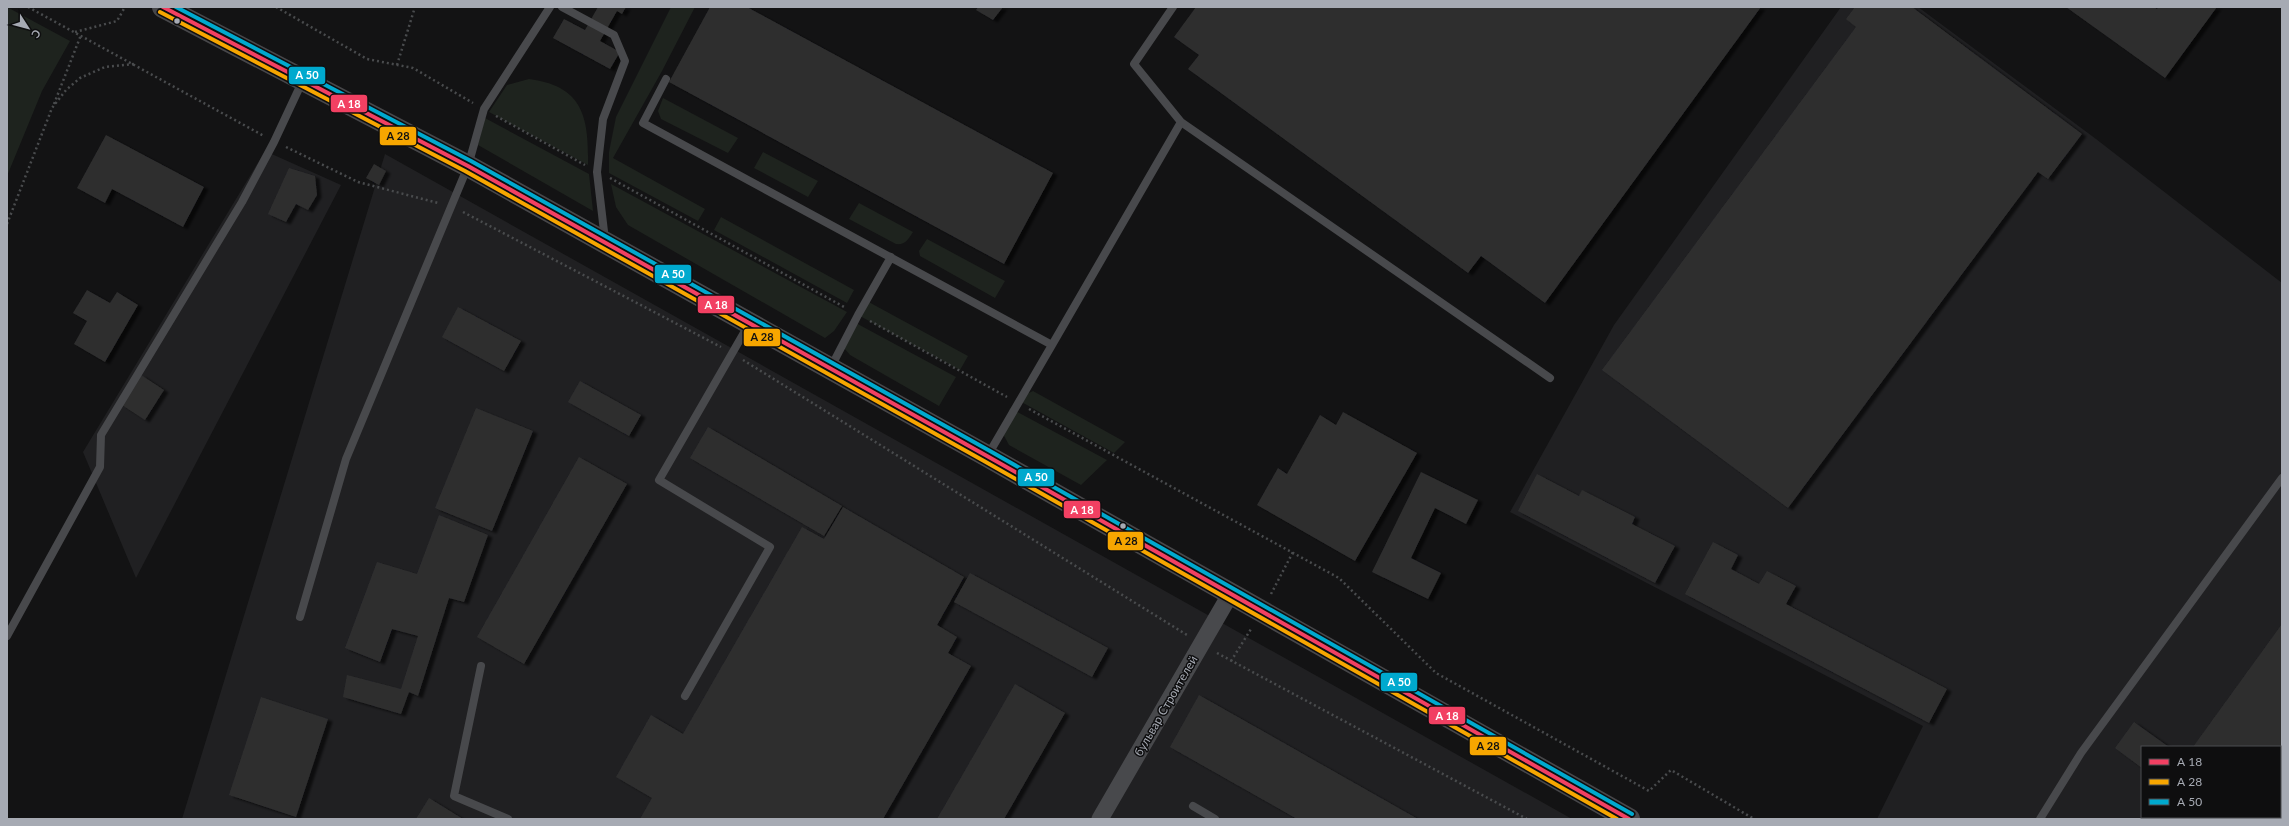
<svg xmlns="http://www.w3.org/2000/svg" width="2289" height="826" viewBox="0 0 2289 826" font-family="Lato,sans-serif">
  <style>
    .built { fill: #202022; fill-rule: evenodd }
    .green { fill: #1e231e }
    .building { fill: #2e2e2f; filter: url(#shadow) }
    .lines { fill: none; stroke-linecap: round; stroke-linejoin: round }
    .path { stroke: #494b4d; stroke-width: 2.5; stroke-dasharray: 2 3; stroke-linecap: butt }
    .service { stroke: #48494c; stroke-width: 8 }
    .minor { stroke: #48494c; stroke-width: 17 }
    .secondary { stroke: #47474a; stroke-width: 22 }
    .bus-1-casing { stroke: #0e0e0f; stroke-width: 7 }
    .bus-2-casing { stroke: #0e0e0f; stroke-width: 7 }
    .bus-3-casing { stroke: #0e0e0f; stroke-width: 7 }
    .bus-1 { stroke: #f24062; stroke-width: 4 }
    .bus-2 { stroke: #f7a600; stroke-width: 4 }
    .bus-3 { stroke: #00a9ce; stroke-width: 4 }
    .bus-dot { fill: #a6aab3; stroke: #0e0e0f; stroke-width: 1.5 }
    .labels { text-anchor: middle; stroke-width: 3; stroke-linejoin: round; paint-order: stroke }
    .street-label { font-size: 12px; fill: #a6aab3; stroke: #0e0e0f }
    .line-badge { stroke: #0e0e0f; stroke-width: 1.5 }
    .badge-label { font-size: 11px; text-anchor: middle; font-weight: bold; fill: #fff }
    .pale-badge-label { font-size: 11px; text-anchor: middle; font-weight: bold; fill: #111 }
  </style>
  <defs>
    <filter id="shadow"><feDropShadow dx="4.5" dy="2.5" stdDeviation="1" flood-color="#0009"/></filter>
  </defs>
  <rect width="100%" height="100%" fill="#131314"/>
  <path class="built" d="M1841 7H1918L2096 139 2282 283V819H1877L1923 726 1510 512 1614 325ZM2142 747H2280V817H2142Z
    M265 151 341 185 136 578 83 452Z
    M385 154 1572 819H182Z"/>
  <path class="green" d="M7 7 70 41 42 91 7 176Z
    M671 7H695L662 71 613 158 705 209 698 221 609 173V152L616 117Z
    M529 79C583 86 589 117 588 165L489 112 507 85Z
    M663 98 738 138 728 153 661 119 658 111Z
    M485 118 589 174 593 211 478 145Z
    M763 152 818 181 808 197 754 168Z
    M611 184 847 312 834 331 825 338 628 225 616 207Z
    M859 203 913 232C908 240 905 245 896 244L849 219Z
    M721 217 854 290 847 303 714 230Z
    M927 239 1005 281 995 298 920 256 919 251Z
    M865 300 968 356 960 370 858 315Z
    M854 322 956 377 939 406 850 355 844 348Z
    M1033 391 1125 442 1114 453 1016 399Z
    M1010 408 1107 460 1081 485 1009 445 1002 432Z"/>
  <path class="building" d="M598 7H626L622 14 617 11 600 41 620 52 610 69 553 38 564 19 585 30Z
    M710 7H747L1053 173 1004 264 669 82Z
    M978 7H1003L993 20 976 10Z
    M1196 7H1761L1545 303 1481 256 1468 273 1188 69 1199 55 1174 37Z
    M1855 7H1912L2082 134 2048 179 2038 172 1788 508 1602 370 1856 27 1846 19Z
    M2066 7H2154L2157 9 2158 7H2217L2165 78Z
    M106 135 204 187 183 227 112 189 105 203 77 188Z
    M374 164 386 171 379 185 366 178Z
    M289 168 315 176 317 195 308 210 296 204 286 222 268 214Z
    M87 290 110 303 117 292 138 305 105 362 74 344 87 321 73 313Z
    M458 307 521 341 504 371 442 337Z
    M141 375 164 390 145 420 122 405Z
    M580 381 641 415 629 436 568 402Z
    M476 408 533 431 492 531 435 508Z
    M1343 412 1417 453 1355 561 1257 505 1278 468 1287 474 1320 415 1336 425Z
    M708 427 842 506 824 536 690 458Z
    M579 457 627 484 524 664 477 637Z
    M1421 472 1478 500 1466 524 1435 508 1411 558 1441 573 1428 599 1372 572Z
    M1537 474 1579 496 1582 490 1635 517 1632 524 1675 546 1655 583 1518 511Z
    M843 507 964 577 937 625 957 637 948 653 971 666 883 819H640L652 798 616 777 651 715 683 734 802 527 824 539Z
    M439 515 488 535 464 602 449 598 418 696 409 692 401 714 343 697 347 675 401 689 418 636 392 629 380 662 345 648 377 562 417 574Z
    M1713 542 1738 555 1731 569 1759 584 1767 571 1796 586 1786 604 1947 689 1929 723 1685 594Z
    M970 573 1108 648 1092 677 954 602Z
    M2282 624V819H2212L2210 817H2280V747H2193Z
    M1015 684 1065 713 1004 819H937Z
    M1199 695 1418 819H1297L1170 747Z
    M261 697 328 719 296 817 229 795Z
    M2134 722 2169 747H2142V768L2115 748Z
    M429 798 463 819H416Z"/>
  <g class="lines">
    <path class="path" d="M28 7 264 136
      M276 7 367 59 413 68 473 103
      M75 32 117 21 125 7
      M397 65 415 7
      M54 104 81 35
      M496 116 585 165
      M286 147 358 182 438 203
      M610 178 846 308
      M463 212 721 347
      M7 224 52 108 66 90 80 78 105 67 134 64
      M870 321 1007 397
      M743 360 1187 635
      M1029 409 1339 578 1436 673 1649 791 1671 770 1754 819
      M1271 594 1293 552
      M1217 653 1527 819
      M1231 661 1251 629"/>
    <path class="service" d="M562 7 614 35 625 61 603 119 597 172 605 240
      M666 79 643 123 1052 345 1181 122 1134 64 1173 7
      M1181 122 1550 378
      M830 369 858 315 891 257
      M988 455 1052 345
      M300 617 346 459 468 166 484 109 550 7
      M7 636 100 467 101 435 242 202 274 142 303 80
      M481 666 454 796 508 819
      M685 696 770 547 659 480 749 324
      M1193 806 1215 819
      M2040 819 2081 753 2282 478"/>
    <path class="minor" d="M1100 819 1231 593"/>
    <path class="secondary" d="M163 7 468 166 987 456 1629 819"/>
    <g class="bus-1-casing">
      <path id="bus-1" d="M163 7 468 166 987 456 1629 819"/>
    </g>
    <g class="bus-2-casing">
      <path id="bus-2" d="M160 12 465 171 984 461 1617 819"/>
    </g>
    <g class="bus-3-casing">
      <path id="bus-3" d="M176 7 471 161 990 451 1632 814"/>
    </g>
    <use href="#bus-1" class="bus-1"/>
    <use href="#bus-2" class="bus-2"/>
    <use href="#bus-3" class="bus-3"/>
  </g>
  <g class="bus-dot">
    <circle cx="177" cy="21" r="3.5"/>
    <circle cx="1123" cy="526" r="3.5"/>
  </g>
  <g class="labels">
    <g class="street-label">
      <text transform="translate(1166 706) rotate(-60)" y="4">бульвар Строителей</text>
    </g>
  </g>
  <g class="line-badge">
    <rect x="288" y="66" width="38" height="19" rx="4" fill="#00a9ce"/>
    <rect x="330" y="94" width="38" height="19" rx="4" fill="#f24062"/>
    <rect x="379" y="126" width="38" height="20" rx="4" fill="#f7a600"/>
    <rect x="654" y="264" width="38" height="20" rx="4" fill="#00a9ce"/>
    <rect x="697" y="295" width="38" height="19" rx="4" fill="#f24062"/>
    <rect x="743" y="328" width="38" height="19" rx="4" fill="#f7a600"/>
    <rect x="1017" y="468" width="38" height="19" rx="4" fill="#00a9ce"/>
    <rect x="1063" y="500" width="38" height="19" rx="4" fill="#f24062"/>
    <rect x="1107" y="531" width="37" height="20" rx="4" fill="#f7a600"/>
    <rect x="1380" y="672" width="38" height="20" rx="4" fill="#00a9ce"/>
    <rect x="1428" y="706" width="38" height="19" rx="4" fill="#f24062"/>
    <rect x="1469" y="736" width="38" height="20" rx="4" fill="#f7a600"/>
  </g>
  <g class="badge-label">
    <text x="307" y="79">А 50</text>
    <text x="349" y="108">А 18</text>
    <text x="673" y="278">А 50</text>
    <text x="716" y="309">А 18</text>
    <text x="1036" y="481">А 50</text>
    <text x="1082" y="514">А 18</text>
    <text x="1399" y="686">А 50</text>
    <text x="1447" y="720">А 18</text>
  </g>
  <g class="pale-badge-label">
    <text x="398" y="140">А 28</text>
    <text x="762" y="341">А 28</text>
    <text x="1126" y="545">А 28</text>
    <text x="1488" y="750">А 28</text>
  </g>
  <rect width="2289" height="826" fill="none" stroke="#a6aab3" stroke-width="16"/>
  <rect x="2141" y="746" width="140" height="72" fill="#0e0e0f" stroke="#4b4c51"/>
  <rect x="2149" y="759" width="20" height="6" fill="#f24062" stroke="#4b4c51"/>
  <text x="2177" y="766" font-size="12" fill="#a6aab3">А 18</text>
  <rect x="2149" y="779" width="20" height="6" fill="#f7a600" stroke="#4b4c51"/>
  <text x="2177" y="786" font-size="12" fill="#a6aab3">А 28</text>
  <rect x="2149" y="799" width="20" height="6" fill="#00a9ce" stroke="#4b4c51"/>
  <text x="2177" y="806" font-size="12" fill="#a6aab3">А 50</text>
  <g transform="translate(28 28) rotate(126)" stroke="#0e0e0f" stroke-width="3" paint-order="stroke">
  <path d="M0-3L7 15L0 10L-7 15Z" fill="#a6aab3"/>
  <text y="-6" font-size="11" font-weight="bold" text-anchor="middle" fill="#a6aab3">С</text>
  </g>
</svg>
